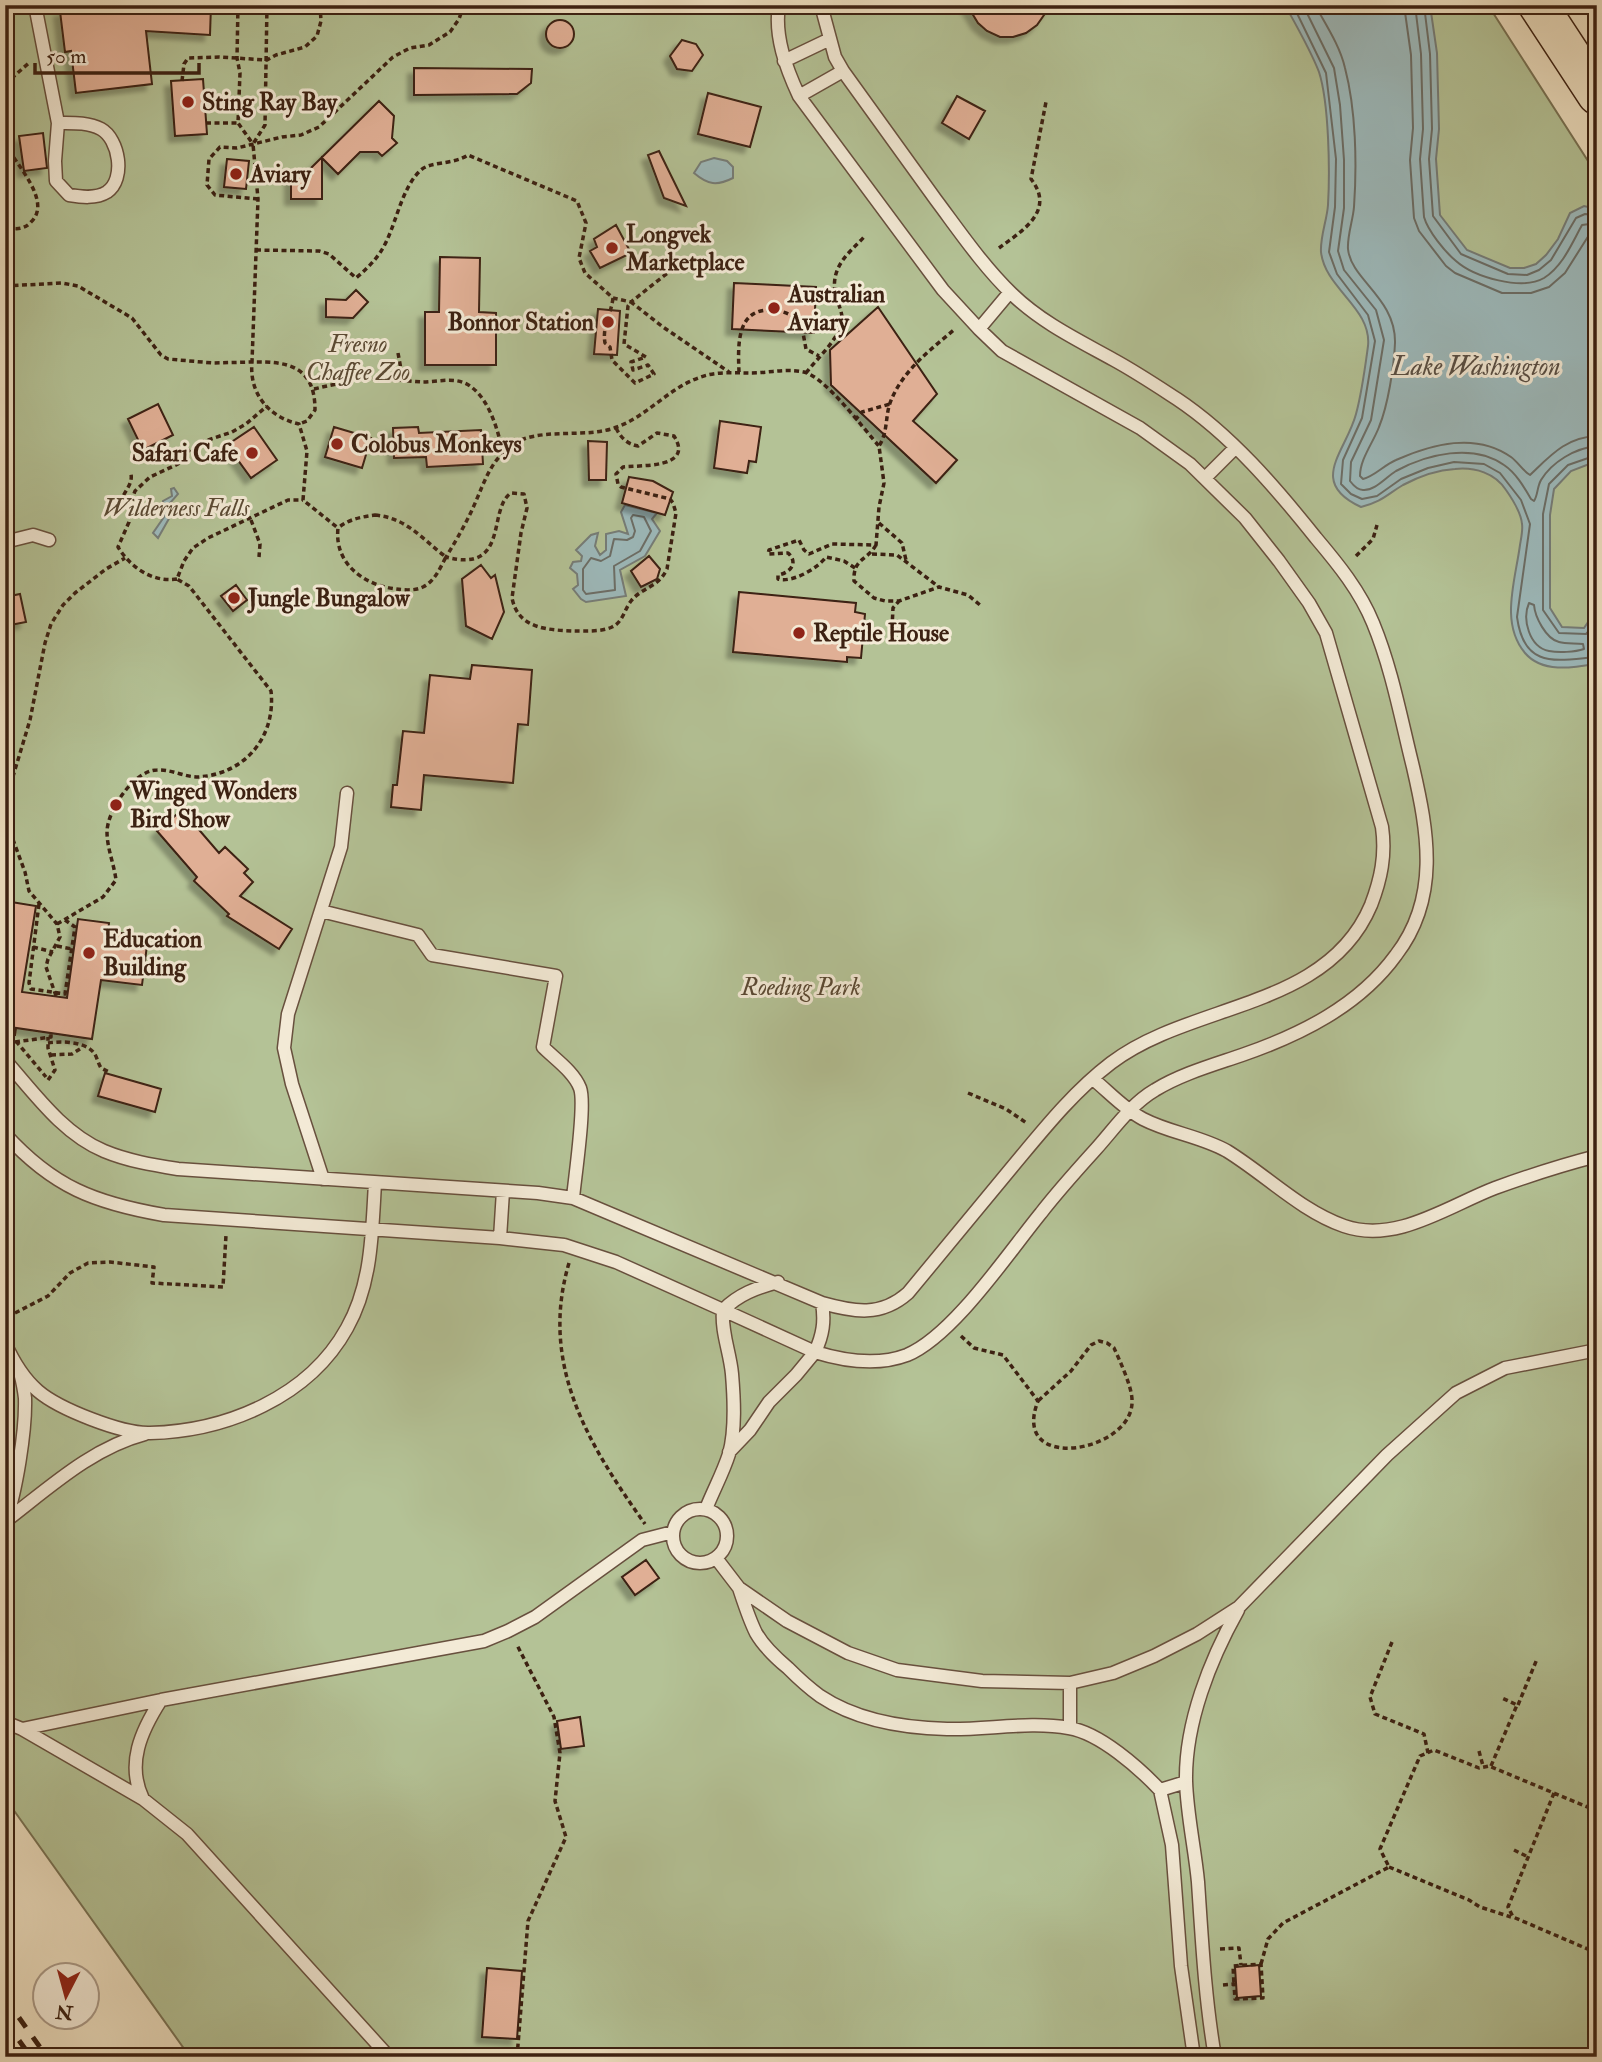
<svg xmlns="http://www.w3.org/2000/svg" width="1602" height="2062" viewBox="0 0 1602 2062" font-family="'IM FELL Double Pica',serif">
  <style>
    .green { fill: #b4c296; stroke: #787254; stroke-width: 2 }
    .water { fill: #9dbabc; stroke: #767d78; stroke-width: 2 }
    .lines { fill: none; stroke-linecap: round; stroke-linejoin: round }
    .shore { stroke: #6c6e67; stroke-width: 2 }
    .building { fill: #e0af95; stroke: #3c2112; stroke-width: 2; filter: url(#shadow) }
    .lane-casing { stroke: #68503e; stroke-width: 15 }
    .highway-casing { stroke: #3c2112; stroke-width: 41 }
    .path { stroke: #3c2112; stroke-width: 3.5; stroke-dasharray: 5 3.5; stroke-linecap: butt }
    .lane { stroke: #f3ead6; stroke-width: 12 }
    .highway { stroke: #eddfc0; stroke-width: 38 }
    .rail { stroke: #3c2112; stroke-width: 5; stroke-dasharray: 12 12; stroke-linecap: butt }
    .poi-dot { fill: #8f2418; stroke: #f3ead6; stroke-width: 2.5 }
    .labels { text-anchor: middle; stroke-width: 6; stroke-linejoin: round; paint-order: stroke }
    .poi-label { font-size: 24px; font-weight: bold; fill: #3c2112; stroke: #f3ead6; text-anchor: start }
    .park-label { font-size: 24px; font-style: italic; fill: #5a4933; stroke: #f3ead6 }
    .water-label { font-size: 26px; font-style: italic; fill: #594f45; stroke: #f3ead6 }
  </style>
  <defs>
    <filter id="shadow"><feDropShadow dx="-6" dy="6" stdDeviation="2" flood-color="#0004"/></filter>
  </defs>
  <rect width="100%" height="100%" fill="#eddfc0"/>
  <filter id="stains"><feTurbulence type="fractalNoise" baseFrequency=".00286" numOctaves="4"/><feColorMatrix values="0 0 0 0 .2 0 0 0 0 .09 0 0 0 0 .02 0 0 0 .5 -.17"/></filter>
  <radialGradient id="worn" r=".72"><stop offset=".6" stop-color="#630" stop-opacity="0"/><stop offset="1" stop-color="#630" stop-opacity=".3"/></radialGradient>
  <path class="green" d="M5 5H1488L1597 175V2057H190L5 1798Z"/>
  <path class="water" d="M1285 5H1430L1437 53 1439 129 1436 159 1440 215 1467 250 1510 268H1524L1536 264 1546 255 1558 239 1570 213 1584 206 1597 209V461L1571 471 1554 489 1550 515V608L1562 627 1584 628 1597 609 1595 664C1572 668 1542 673 1525 653 1500 623 1515 582 1520 545 1521 539 1523 530 1522 524 1521 512 1513 500 1506 490 1495 473 1475 467 1455 469 1438 470 1418 477 1403 485 1386 495 1383 501 1361 507 1307 482 1346 452 1356 414 1362 392 1365 368 1368 346 1372 308 1325 289 1321 252 1320 237 1327 220 1328 205 1330 171 1329 103 1319 72 1310 49 1297 27 1285 5Z
    M714 158 727 161 733 167V178C717 186 708 185 694 173L701 162Z
    M174 488 178 494 170 503 171 515 158 538 153 533 164 517 163 501 172 496 171 489Z
    M625 505 657 513 652 519 660 531 645 556 620 570 626 596 586 602 581 599 573 589 578 585 577 574 570 568 573 562 581 561 582 556 576 550 591 535 598 533 595 546 600 555 606 550V534L619 531 628 534 621 512Z"/>
  <g class="lines">
    <path class="shore" d="M1293 5 1326 73 1336 159 1335 207 1329 252 1337 274 1368 315 1375 341 1362 418 1343 460 1341 484 1351 494 1362 499 1377 496 1401 479 1428 468 1454 462 1484 464 1500 473 1521 500 1530 524 1517 617C1524 670 1557 660 1597 657
      M1303 5 1334 68 1340 105 1344 160V208L1338 251 1344 270 1376 310 1384 340 1371 420 1351 462 1350 481C1353 485 1358 490 1363 490 1375 491 1386 477 1396 471 1427 454 1473 443 1504 465 1516 473 1524 487 1531 499L1534 501C1538 495 1537 487 1541 480 1552 462 1575 448 1597 446
      M1315 5C1326 25 1340 46 1345 68 1356 110 1357 164 1354 207 1353 220 1347 236 1348 249 1351 280 1396 298 1395 343 1394 367 1388 405 1379 427 1373 443 1360 459 1360 476L1363 479C1375 476 1384 465 1396 460 1432 444 1476 432 1511 457 1518 462 1523 471 1530 475 1550 456 1566 437 1597 436
      M1404 5 1411 55 1413 128 1410 160 1414 218 1419 231 1446 266 1455 273 1502 293H1531L1549 287 1565 273 1589 235 1597 234
      M1415 5 1421 54 1423 129 1420 159 1424 217C1428 231 1445 252 1456 261 1474 277 1522 291 1544 278 1563 266 1572 243 1582 225L1597 223
      M1424 5 1430 54 1432 129 1429 159 1433 216 1461 254 1508 274 1527 275 1539 270 1551 260 1576 218 1585 214 1597 215
      M1597 455 1568 465 1549 484 1543 514V610L1559 633 1586 634 1597 622
      M633 515 644 517 651 531 640 551 614 566 615 590 586 594 583 590V569L591 558 601 561 610 556 614 539 627 540 633 537 635 531 631 518Z
      M1529 603 1534 605C1535 617 1546 639 1559 642 1566 644 1575 643 1583 644L1584 649C1575 652 1559 653 1549 651 1529 647 1522 619 1529 603Z"/>
  </g>
  <path class="building" d="M67 5H146L147 11 181 14V5H211L210 35 146 31 152 84 76 93 71 51 65 52 60 11 68 10Z
    M967 5H1051L1037 25 1026 33 1013 37H1000L987 31 978 23Z
    M546 34a14 14 0 1 1 28 0a14 14 0 1 1-28 0Z
    M682 40 696 44 703 55 692 71 677 69 670 56Z
    M414 68 532 69 531 83 517 94 414 95Z
    M203 79 207 134 175 136 171 81Z
    M708 93 761 107 750 147 698 134Z
    M957 96 985 111 969 139 942 123Z
    M379 101 394 116 392 138 397 143 382 156 378 152H360L338 174 322 158V199H291V170L308 171Z
    M43 133 47 168 24 171 19 136Z
    M659 151 686 206 664 198 648 155Z
    M227 159 249 161 246 189 224 187Z
    M616 225 631 253 600 268 590 251 597 247 594 239Z
    M440 257 480 258 479 312 496 313V365H425V312H439Z
    M734 283 816 287 814 333 732 329Z
    M356 290 368 302 353 318 326 317V299L346 300Z
    M878 307 937 394 913 421 957 460 936 483 831 385 830 350Z
    M598 309 620 311 617 355 594 354Z
    M158 404 173 435 143 450 128 419Z
    M720 421 761 427 756 462 749 461 747 473 714 468Z
    M254 427 277 460 251 478 227 445Z
    M334 427 371 438 362 468 325 457Z
    M418 427 419 433 481 430 483 464 427 467 426 457 394 458 393 428Z
    M588 441 607 442 606 480H589Z
    M629 477 653 481 673 492 665 515 622 503Z
    M649 556 660 569 657 579 641 587 631 571Z
    M481 565 491 578 495 575 504 612 492 639 466 626 462 579Z
    M236 585 247 600 233 611 221 596Z
    M739 592 856 603 855 612 865 614 861 658 847 657V662L733 652Z
    M20 594 26 622 5 626V597Z
    M472 665 532 670 528 725 518 724 513 783 424 775 421 810 391 807 393 785H397L403 731 424 733 430 675 470 679Z
    M182 810 219 853 225 847 248 869 244 873 253 882 240 896 292 929 279 949 227 916 229 914 194 881 197 877 157 831Z
    M5 901 36 906 22 992 67 998 78 919 109 923 108 931 148 937 142 985 101 980 92 1039 16 1028 15 1035H5Z
    M105 1073 161 1089 155 1112 98 1096Z
    M646 1560 659 1578 635 1595 622 1577Z
    M580 1717 584 1746 561 1749 557 1721Z
    M1259 1965 1261 1996 1237 1998 1235 1967Z
    M487 1968 522 1971 517 2039 482 2037Z"/>
  <g class="lines">
    <g class="lane-casing">
      <path id="lane" d="M35 5 58 123 55 161 56 181 69 195C81 197 96 199 107 192 126 179 119 139 101 129 88 122 72 123 58 123
        M784 61 830 39
        M799 96 843 71
        M979 329 1010 292
        M1205 478 1235 448
        M5 542 33 535 49 540
        M321 911 418 935 432 955 556 976 543 1047C555 1059 574 1072 580 1088 586 1104 575 1176 573 1198
        M5 1060C34 1093 63 1134 104 1151 128 1161 153 1165 178 1169L538 1193 573 1198 822 1303C854 1312 881 1317 908 1293 943 1251 978 1208 1013 1166 1043 1130 1073 1092 1111 1063 1191 1002 1327 1010 1371 905 1381 879 1386 855 1382 827L1326 633 1309 603 1279 561 1245 518 1190 464 1140 428 1002 351 979 329 943 290 799 96C786 68 774 36 779 5
        M1093 1079C1109 1092 1124 1109 1143 1119 1170 1133 1200 1136 1227 1151 1266 1175 1301 1211 1344 1226 1396 1244 1448 1206 1495 1188 1528 1176 1562 1165 1597 1156
        M5 1134C53 1187 95 1203 164 1215L500 1238 564 1245 616 1262 723 1310C721 1332 730 1352 732 1374 734 1398 736 1430 729 1454 723 1473 713 1491 706 1509
        M323 1179 292 1084 284 1048 288 1014 341 847 347 793
        M500 1238 503 1191
        M778 1282C756 1288 739 1294 723 1310L815 1352C823 1335 825 1321 822 1303
        M5 1343C13 1361 23 1378 38 1391 59 1409 122 1434 150 1433 227 1431 309 1397 347 1328 372 1284 372 1232 375 1183
        M729 1452 750 1430 769 1402 796 1375 815 1352C844 1361 878 1366 907 1355 953 1336 1009 1252 1041 1213 1058 1191 1077 1170 1096 1149 1114 1129 1131 1104 1155 1090 1181 1074 1213 1065 1242 1055 1300 1035 1359 1006 1396 955 1440 898 1428 832 1413 767 1401 719 1392 669 1373 623 1360 591 1338 564 1316 538 1276 488 1231 435 1177 399 1157 386 1136 372 1114 360 1078 340 1042 323 1012 294 983 266 960 232 936 200 905 157 874 114 843 71L835 57 821 5
        M673 1536a27 27 0 1 1 54 0a27 27 0 1 1-54 0Z
        M7 1520C50 1487 92 1448 145 1434
        M5 1523C16 1492 26 1431 25 1398 24 1389 22 1380 20 1372
        M716 1558 739 1588 787 1621 848 1653 897 1670 982 1681 1070 1683 1113 1673 1154 1656 1197 1634 1239 1607 1387 1455 1456 1393 1505 1368 1597 1350
        M739 1588C744 1603 749 1619 756 1633 764 1647 776 1658 788 1668 798 1678 809 1688 820 1696 856 1720 905 1728 947 1729 987 1730 1030 1721 1069 1728 1100 1733 1139 1768 1160 1790L1186 1782
        M1070 1683V1728
        M5 1722 22 1729 143 1799 187 1834 389 2057
        M22 1729 161 1700 484 1641 508 1631 535 1617 642 1540 673 1532
        M1160 1790 1172 1845 1181 1966 1194 2057
        M143 1799C126 1764 141 1731 161 1700
        M1215 2057C1205 1999 1202 1941 1198 1882 1195 1849 1187 1815 1186 1781 1185 1723 1210 1660 1238 1610"/>
    </g>
    <g class="highway-casing">
      <path id="highway" d="M1538 5 1597 95"/>
    </g>
    <path class="path" d="M238 5 237 58 240 73 238 123 253 144
      M267 5 265 125 253 144 258 199 252 362C289 361 315 367 315 410L307 421 299 424
      M182 81 184 64 188 58 219 57 267 60 276 55 305 47 317 36 321 21 320 5
      M5 84 30 62
      M206 123H238
      M5 143C15 164 53 201 31 222 24 230 14 230 5 226
      M258 199 215 195 207 185 209 159 220 147 237 148 282 137 301 135 319 127 393 57 410 48 429 45 450 32 459 19 464 5
      M999 248C1022 231 1056 211 1031 179L1046 102
      M256 250 319 251 329 254 356 278C369 267 380 256 387 240 397 219 403 186 421 170 431 161 453 165 468 155L577 201 586 223 579 258 585 273 613 298 631 302 670 271
      M5 286 62 283 78 286 132 318 161 355 168 359 213 363 252 362C249 393 268 417 299 424L307 451 303 500 338 528
      M613 298C611 315 602 326 605 343L610 347 612 360 635 383 654 374 648 365 633 370 631 362 646 357 624 344 628 306 631 302 663 327 729 372
      M398 353 403 380
      M739 372C738 347 736 310 769 310 782 310 791 314 801 322L806 349 819 356
      M806 373C818 357 841 338 842 318 842 310 836 300 835 292 831 266 849 253 864 237
      M314 389C335 384 357 379 379 379 393 379 408 381 422 382 438 382 456 376 470 386 490 400 498 431 503 453
      M855 420 862 412 890 404
      M616 428C621 438 627 444 638 446L657 433 674 436C695 469 639 465 623 467L616 474 618 484 621 487 670 499 673 503 676 513 667 569C658 588 642 587 631 601 624 610 623 622 612 627 601 632 585 631 574 631 548 630 518 629 512 598L521 533 527 508 524 494 511 493C487 509 510 574 446 557 457 539 468 520 476 501 485 480 491 462 509 447 537 425 584 440 617 427 647 416 668 389 698 378 715 371 734 373 751 373 769 373 785 368 804 372 825 377 863 428 879 446
      M130 505 121 502C123 492 133 485 131 474
      M375 515C407 518 422 539 446 557 440 568 435 581 423 587 415 591 404 590 396 589 363 585 334 563 338 528 349 519 361 517 375 515Z
      M251 520 260 544 259 557
      M879 523 902 543 906 560
      M876 545C867 561 853 558 854 581L874 598 885 601H899L939 587 968 595 980 605
      M872 554 897 555 939 587
      M1356 556 1373 539 1377 525
      M855 568 844 561 826 557C817 569 792 583 778 579V575C790 573 799 563 788 553L768 554 769 550 799 540 804 550 809 554 832 544 876 545 879 507 884 483 879 446C888 432 885 418 890 403 902 371 930 350 955 329
      M177 579C153 583 130 567 118 547L129 522 130 505 135 491 150 477 178 464 187 452 199 443 232 432 246 424 267 406
      M892 628 893 608 899 601
      M39 904 29 983 31 989 65 994 75 927 65 920
      M57 924 103 897 116 880C114 864 107 848 107 832 107 811 134 770 157 770 171 769 184 777 198 777 246 774 276 736 271 691L189 586 177 579 184 561 193 548 208 538 288 500H303
      M57 946 72 949
      M33 947 53 952
      M56 996 46 967 48 959 60 937 57 924 29 891 25 872 9 829 11 783 30 720 45 643 51 624 63 605 75 593 106 569 125 558
      M5 1028 46 1077
      M15 1042 51 1037V1033
      M48 1043C60 1041 85 1041 94 1053 97 1057 98 1063 101 1068L109 1072
      M51 1055 72 1054 83 1047
      M48 1080 55 1070 48 1048V1037
      M968 1093 1006 1109 1028 1124
      M569 1263C539 1364 588 1444 645 1524
      M15 1313 48 1296 70 1273 88 1263 110 1262 154 1267 152 1283 223 1287 226 1235
      M961 1336 974 1348 1003 1355 1038 1401C1009 1475 1135 1452 1132 1400 1132 1387 1120 1361 1114 1348L1107 1343 1099 1341 1091 1345 1071 1371 1038 1401
      M1392 1642 1370 1697 1375 1714 1424 1734 1428 1753
      M1518 1705 1537 1659
      M1479 1751 1483 1766
      M1491 1766 1517 1705 1502 1698
      M1554 1793 1508 1907 1513 1917 1597 1953
      M1514 1850 1528 1857
      M1389 1867 1469 1900 1480 1907 1511 1917
      M1220 1949 1239 1948 1241 1965
      M1261 1964 1268 1939 1283 1923 1389 1867 1380 1849 1420 1756 1434 1750 1479 1768 1489 1766 1597 1811
      M1223 1985 1234 1984 1235 1999 1263 1998 1261 1964 1233 1966 1234 1984
      M517 2057 528 1921 566 1837 555 1801 560 1753 554 1717 517 1645"/>
    <use href="#lane" class="lane"/>
    <use href="#highway" class="highway"/>
    <path class="rail" d="M5 1998 47 2057
      M5 2021 31 2057"/>
  </g>
  <g class="poi-dot">
    <circle cx="188" cy="102" r="7"/>
    <circle cx="236" cy="174" r="7"/>
    <circle cx="612" cy="248" r="7"/>
    <circle cx="774" cy="308" r="7"/>
    <circle cx="608" cy="322" r="7"/>
    <circle cx="337" cy="444" r="7"/>
    <circle cx="252" cy="453" r="7"/>
    <circle cx="234" cy="598" r="7"/>
    <circle cx="799" cy="633" r="7"/>
    <circle cx="116" cy="805" r="7"/>
    <circle cx="89" cy="953" r="7"/>
  </g>
  <g class="labels">
    <g class="poi-label">
      <text x="202" y="110">Sting Ray Bay</text>
      <text x="250" y="182">Aviary</text>
      <text x="626" y="242">Longvek<tspan x="626" dy="28">Marketplace</tspan></text>
      <text x="788" y="302">Australian<tspan x="788" dy="28">Aviary</tspan></text>
      <text x="594" y="330" text-anchor="end">Bonnor Station</text>
      <text x="351" y="452">Colobus Monkeys</text>
      <text x="238" y="461" text-anchor="end">Safari Cafe</text>
      <text x="248" y="606">Jungle Bungalow</text>
      <text x="813" y="641">Reptile House</text>
      <text x="130" y="799">Winged Wonders<tspan x="130" dy="28">Bird Show</tspan></text>
      <text x="103" y="947">Education<tspan x="103" dy="28">Building</tspan></text>
    </g>
    <g class="park-label">
      <text x="358" y="352">Fresno<tspan x="358" dy="28">Chaffee Zoo</tspan></text>
      <text x="176" y="516">Wilderness Falls</text>
      <text x="801" y="995">Roeding Park</text>
    </g>
    <g class="water-label">
      <text x="1476" y="375">Lake Washington</text>
    </g>
  </g>
  <rect width="1602" height="2062" fill="none" stroke="#eddfc0" stroke-width="28"/>
  <rect x="7" y="7" width="1588" height="2048" fill="none" stroke="#3c2112" stroke-width="3.5"/>
  <rect x="14" y="14" width="1574" height="2034" fill="none" stroke="#3c2112" stroke-width="2"/>
  <g transform="translate(66 1996) rotate(186)"><circle r="33" fill="#f3ead6" stroke="#aa9a88" stroke-width="2"/>
  <path d="M0-5L12 26L0 18L-12 26Z" fill="#8f2418"/>
  <text y="-10" font-size="19" font-weight="bold" text-anchor="middle" fill="#3c2112">N</text>
  </g>
  <path d="M35 63v10h164v-10" fill="none" stroke="#3c2112" stroke-width="3.5"/>
  <text x="46" y="63" font-size="21" fill="#3c2112" stroke="#f3ead6" stroke-width="5" paint-order="stroke">50 m</text>
  <rect width="100%" height="100%" filter="url(#stains)"/>
  <rect width="100%" height="100%" fill="url(#worn)"/>
</svg>
